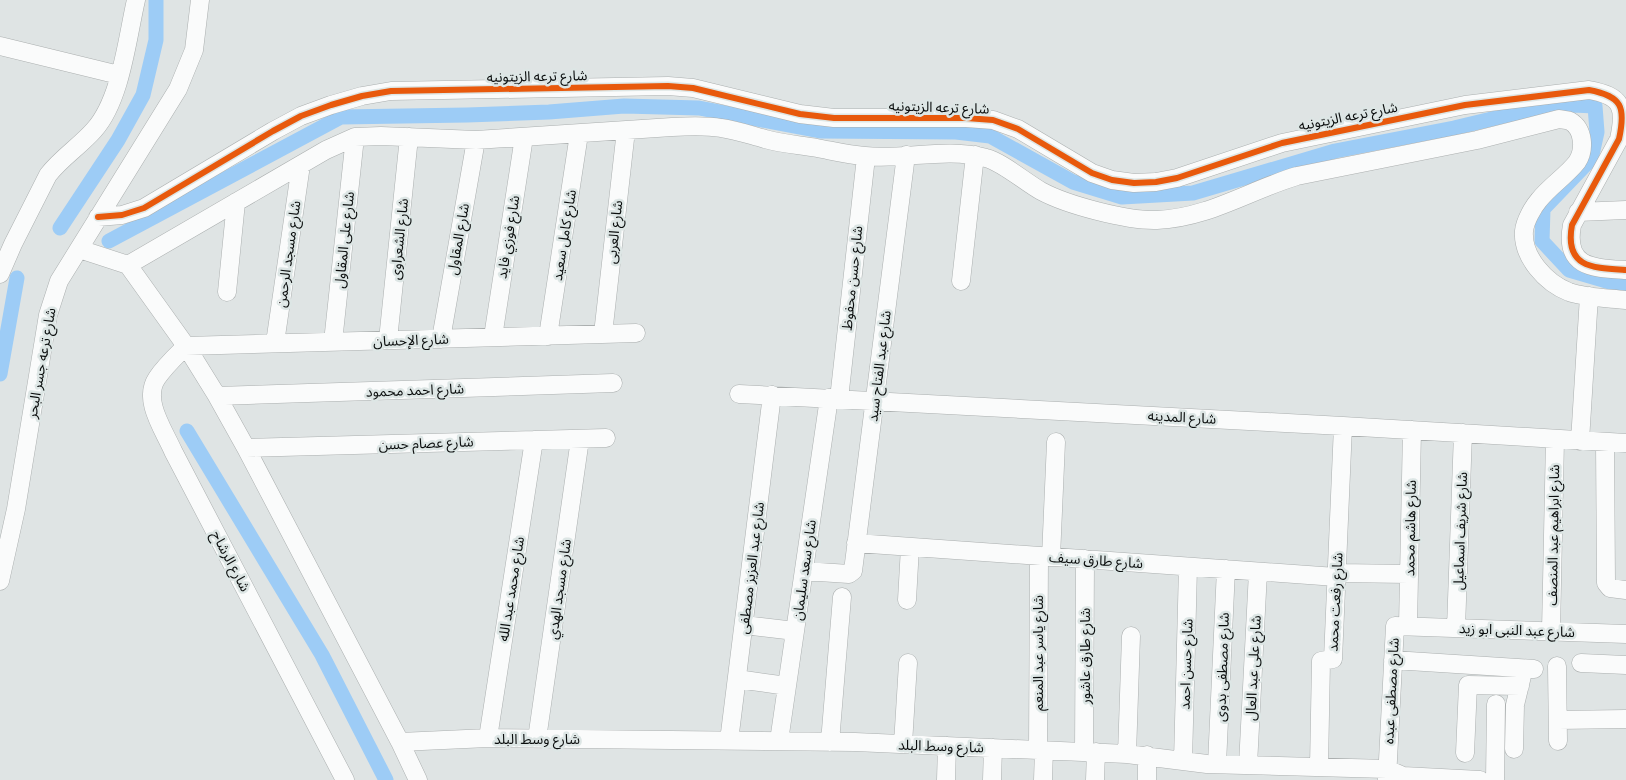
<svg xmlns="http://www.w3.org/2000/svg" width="1626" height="780" viewBox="0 0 1626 780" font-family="Cabin,'Noto Sans Arabic',sans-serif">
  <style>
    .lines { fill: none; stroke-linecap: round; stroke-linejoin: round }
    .canal { stroke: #9dccf6; stroke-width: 15 }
    .minor-casing { stroke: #abafaf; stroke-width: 19 }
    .minor { stroke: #fafbfb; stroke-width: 18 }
    .cycleway-casing { stroke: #dde6e5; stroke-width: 9 }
    .cycleway { stroke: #e8590c; stroke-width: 6 }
    .labels { text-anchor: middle; stroke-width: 5; stroke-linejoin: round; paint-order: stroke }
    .street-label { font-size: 14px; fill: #0a0d0d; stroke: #dde6e5 }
  </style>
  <rect width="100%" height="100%" fill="#dfe4e4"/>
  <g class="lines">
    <path class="canal" d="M60 228 118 140 143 95 156 40V0
      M109 241 341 117 467 115 549 112 624 106 699 108 820 131 956 132 990 136 1073 182 1122 197 1193 193 1335 151 1454 128 1525 111 1573 105 1595 106 1597 132 1591 159 1543 209 1542 241 1569 270 1610 282 1626 284
      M0 374 17 278
      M187 431 322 655 386 780"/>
    <g class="minor-casing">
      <path id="minor" d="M0 46 119 75
        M1578 212 1626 210
        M98 217 122 215 144 208 273 131 301 116 331 105 362 96 391 91 668 86 693 88 800 114 834 118H966L993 120 1018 129 1092 173 1112 180 1134 183 1156 182 1177 178 1282 143 1465 105 1589 90C1622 96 1626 107 1619 139L1572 225C1564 268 1593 268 1626 270
        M79 249 128 265 186 346 217 396 246 448 400 742 418 780
        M128 265 326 150 355 137 381 136 476 140 672 127C688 126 705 125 721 128 736 130 750 135 765 139 782 144 800 145 817 148 833 151 849 155 865 156 906 160 946 147 986 158 1002 162 1025 182 1041 191 1067 205 1127 221 1157 220 1208 218 1250 190 1297 176L1477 140 1559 119C1563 120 1568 120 1570 121 1584 129 1585 150 1577 162 1566 176 1550 186 1539 200 1533 207 1525 221 1524 231 1522 257 1546 283 1569 292 1587 298 1607 298 1626 300
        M0 274 13 244 48 175C61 158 80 146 94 130 121 100 127 39 136 0
        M961 281 975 155
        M227 292 236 202
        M603 334 626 130
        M548 336 579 134
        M493 337 524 137
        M441 339 476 140
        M388 340 409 137
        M333 342 355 137
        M275 343 301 165
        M739 394 1343 426 1626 443
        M217 396 613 383
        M839 399 866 157
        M1580 441 1589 296
        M1605 442 1606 583 1610 588 1626 590
        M246 448 606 438
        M856 543 1336 577
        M1051 557 1056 442
        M804 571 849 574 853 571 906 155
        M1337 573 1409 574
        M0 581 16 509 48 315 59 281 178 89 194 50 200 0
        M907 600 910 547
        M744 625 795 631
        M1408 626 1412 430
        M1456 628 1463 433
        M1551 631 1555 439
        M1393 660 1534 669
        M1581 663 1626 665
        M1557 666 1558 741
        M737 679 787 686
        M1558 720 1626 719
        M488 738 534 440
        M537 739 580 439
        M729 741 772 395
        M779 741 829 398
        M400 742 488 738 855 742 1127 754 1207 764 1387 769 1403 776 1480 780
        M830 742 842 597
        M903 744 908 663
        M1514 749 1515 705 1522 676
        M1038 750 1039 556
        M1084 752 1085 559
        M1465 753 1468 685 1520 686
        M1127 754 1131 636
        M1147 755V780
        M1183 761 1188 567
        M1217 764 1226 569
        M1248 765 1258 572
        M1319 767 1321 661 1333 659 1343 426
        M1387 779 1395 626 1626 634
        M345 780 173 451C164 430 142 400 157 378 165 366 176 356 186 346L636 333
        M946 780 947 746
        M992 780 993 748
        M1043 780 1044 750
        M1095 780 1096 752
        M1495 780 1496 704"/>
    </g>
    <use href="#minor" class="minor"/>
    <g class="cycleway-casing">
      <path id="cycleway" d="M98 217 122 215 144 208 273 131 301 116 331 105 362 96 391 91 668 86 693 88 800 114 834 118H966L993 120 1018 129 1092 173 1112 180 1134 183 1156 182 1177 178 1282 143 1465 105 1589 90C1622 96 1626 107 1619 139L1572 225C1564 268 1593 268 1626 270"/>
    </g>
    <use href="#cycleway" class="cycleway"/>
  </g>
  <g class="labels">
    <g class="street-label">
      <text transform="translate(537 76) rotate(-1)" y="5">شارع ترعه الزيتونيه</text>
      <text transform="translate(939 107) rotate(2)" y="5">شارع ترعه الزيتونيه</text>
      <text transform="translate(1348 116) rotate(-11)" y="5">شارع ترعه الزيتونيه</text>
      <text transform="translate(614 232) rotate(-84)" y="5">شارع العربى</text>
      <text transform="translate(564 235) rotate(-81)" y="5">شارع كامل سعيد</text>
      <text transform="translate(508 237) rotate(-81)" y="5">شارع فوزي فايد</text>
      <text transform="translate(399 239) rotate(-84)" y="5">شارع الشعراوى</text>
      <text transform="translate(458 239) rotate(-80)" y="5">شارع المقاول</text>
      <text transform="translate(344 240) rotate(-84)" y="5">شارع على المقاول</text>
      <text transform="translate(288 254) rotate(-82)" y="5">شارع مسجد الرحمن</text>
      <text transform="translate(852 278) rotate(-84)" y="5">شارع حسن محفوظ</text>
      <text transform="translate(411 340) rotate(-2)" y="5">شارع الإحسان</text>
      <text transform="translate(41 363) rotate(-80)" y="5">شارع ترعه جسر البحر</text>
      <text transform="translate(879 366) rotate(-83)" y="5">شارع عبد الفتاح سيد</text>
      <text transform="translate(415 390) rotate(-2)" y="5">شارع احمد محمود</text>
      <text transform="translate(1182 417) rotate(3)" y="5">شارع المدينه</text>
      <text transform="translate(426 443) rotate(-2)" y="5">شارع عصام حسن</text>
      <text transform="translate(1410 528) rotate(-89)" y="5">شارع هاشم محمد</text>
      <text transform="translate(1460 531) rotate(-88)" y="5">شارع شريف اسماعيل</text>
      <text transform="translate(1553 535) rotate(-89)" y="5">شارع ابراهيم عبد المنصف</text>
      <text transform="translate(1096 560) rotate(4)" y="5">شارع طارق سيف</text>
      <text transform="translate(231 561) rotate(62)" y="5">شارع الرشاح</text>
      <text transform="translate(751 568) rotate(-83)" y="5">شارع عبد العزيز مصطفى</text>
      <text transform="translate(804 570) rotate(-82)" y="5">شارع سعد سليمان</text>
      <text transform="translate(511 589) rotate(-81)" y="5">شارع محمد عبد الله</text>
      <text transform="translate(559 589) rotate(-82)" y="5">شارع مسجد الهدي</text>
      <text transform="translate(1335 602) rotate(-87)" y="5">شارع رفعت محمد</text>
      <text transform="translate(1517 630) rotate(2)" y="5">شارع عبد النبى ابو زيد</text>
      <text transform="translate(1038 653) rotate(-90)" y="5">شارع ياسر عبد المنعم</text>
      <text transform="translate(1085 656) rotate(-90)" y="5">شارع طارق عاشور</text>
      <text transform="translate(1186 664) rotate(-88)" y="5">شارع حسن احمد</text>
      <text transform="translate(1222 667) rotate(-88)" y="5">شارع مصطفى بدوى</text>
      <text transform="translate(1253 668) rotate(-87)" y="5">شارع على عبد العال</text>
      <text transform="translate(1391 691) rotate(-87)" y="5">شارع مصطفى عبده</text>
      <text x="537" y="744">شارع وسط البلد</text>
      <text transform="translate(941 746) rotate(2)" y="5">شارع وسط البلد</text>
    </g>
  </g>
</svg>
